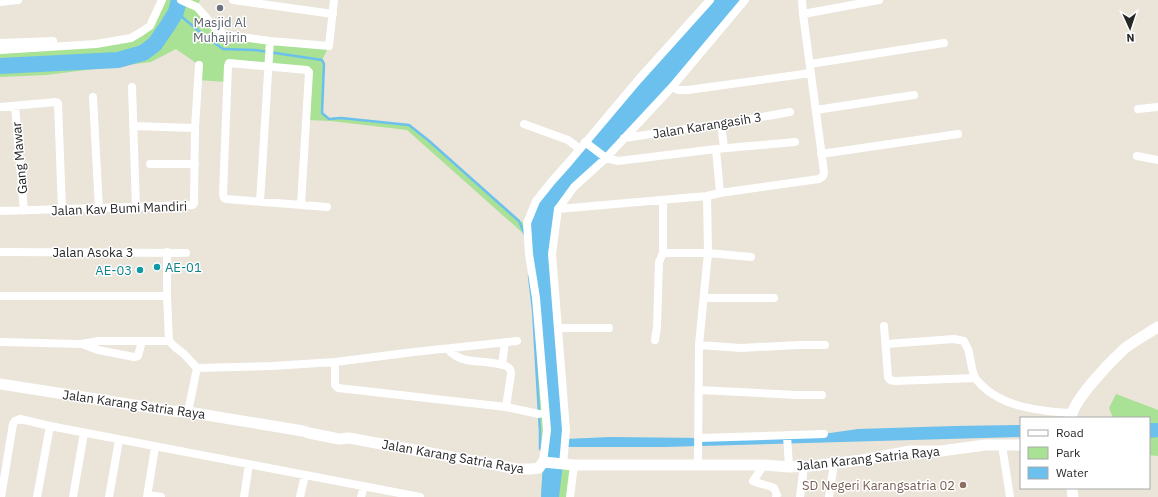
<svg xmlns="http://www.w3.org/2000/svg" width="1158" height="497" viewBox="0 0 1158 497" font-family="'IBM Plex Sans',sans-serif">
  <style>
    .green { fill: #a9e195 }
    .water { fill: #6bc0ed }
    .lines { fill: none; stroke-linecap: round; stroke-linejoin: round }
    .stream { stroke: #6bc0ed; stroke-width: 2.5 }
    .river { stroke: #6bc0ed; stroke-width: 16 }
    .street { stroke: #fff; stroke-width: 8 }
    .secondary { stroke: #fff; stroke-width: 11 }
    .worship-dot { fill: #6b7280; stroke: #fff; stroke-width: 1.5 }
    .culture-dot { fill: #0f9aa8; stroke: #fff; stroke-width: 1.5 }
    .education-dot { fill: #8d6e63; stroke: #fff; stroke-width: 1.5 }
    .labels { text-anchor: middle; stroke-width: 3; stroke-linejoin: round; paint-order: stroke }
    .worship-label { font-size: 13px; fill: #5b616d; stroke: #fff }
    .street-label { font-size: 13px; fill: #272727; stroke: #fff }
    .culture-label { font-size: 13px; fill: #0d838f; stroke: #fff; text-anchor: start }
    .education-label { font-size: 13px; fill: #785e54; stroke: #fff; text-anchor: end }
  </style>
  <rect width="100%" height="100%" fill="#eae4d9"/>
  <path class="green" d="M162 0H200L197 7 227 35 329 46 322 60 324 64 322 113 329 119 341 118 409 125 428 140 519 221 527 223 546 442 574 465 569 497H541L543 462 540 449V432L533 309 529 281 527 247 525 235 407 130 331 121 306 120 309 73 231 63 227 82 198 80 199 65 176 49 151 62 46 75 0 77V50L96 44 141 32Z
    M1116 394 1158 410V456L1149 455V418H1113L1109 408Z"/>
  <path class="water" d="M710 0H745L558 209 554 229 565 439 610 437 701 438 823 434 858 429 954 426 1021 425V437L664 447H565L559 497H541L543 462 546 442 529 254 530 213 536 201Z
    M1149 423H1158V437L1149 438Z"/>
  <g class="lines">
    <path class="stream" d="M176 12 206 37 223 49 255 50 322 60 324 64 322 113 329 119 341 118 409 125 428 140 519 221 525 235
      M529 276 533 309 540 432V449"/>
    <path class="river" d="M0 66 118 60 143 53 155 44 168 25 176 12 179 0"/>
    <path class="street" d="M181 0 197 7 216 29 227 35 270 41 329 46 334 0
      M233 0 333 14
      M802 0 803 14
      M0 2 18 0
      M0 43 53 41
      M0 50 96 44 131 38 141 32 150 26 162 0
      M810 64 944 43
      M132 87 136 208
      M672 87 678 90H688L811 73
      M93 97 99 209
      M15 106 24 211
      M0 107 56 102 58 103 62 210
      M1138 109 1158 107
      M816 110 914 95
      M524 124 568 140 580 149
      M721 124 724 148
      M133 126 195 128
      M624 138 721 124 790 112
      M585 142 606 158 618 161 716 149 795 142
      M716 149 720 193
      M821 154 958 134
      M1137 156 1158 160
      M150 164H195
      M260 202 270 41
      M301 205 309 72 307 70 229 63 228 66 223 194 224 198 226 199 327 207
      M558 209 707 196 720 193 819 179 823 176 824 172 803 14 879 0
      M0 211 193 205 194 203 195 128 199 65
      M0 252 186 253
      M167 252V296L169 341 175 347 184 354 197 368 188 412
      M663 253H708L751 257
      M0 296H167
      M704 298H774
      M884 326 888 377 890 380 895 381 975 378
      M558 328H609
      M655 340 657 327 659 262 663 253V200
      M0 342 81 344 99 341H169
      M82 344 98 350 134 357 138 356 142 341
      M886 344 954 339 964 341C965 344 967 347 968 349 971 358 971 372 976 379 998 407 1038 411 1071 413
      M699 345 741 348 798 345H825
      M448 349C452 355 459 358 466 360 476 362 503 362 509 368 511 370 511 371 511 374L506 407
      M335 362V385L338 388 506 407 539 414
      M502 365 505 342
      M197 368 272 366 335 362 414 352 517 341
      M699 390 797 395H822
      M787 435 789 467
      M698 438 824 434
      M1002 445 1010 497
      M543 462 547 430 536 298 529 254 527 223 536 201 552 181 569 162 639 79 710 0
      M563 465 566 430 552 254 558 209 574 187 606 158 672 87 745 0
      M698 465 699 345 708 253 707 196
      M764 465 753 481C760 484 767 485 774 488L777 495 776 497
      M148 495 161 497
      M1 497 13 424 15 421 20 419 50 426 420 497
      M37 497 50 426
      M73 497 84 433
      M109 497 119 440
      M147 497 155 447
      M244 497 249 464
      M300 497 305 475
      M361 497 364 486
      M570 497 574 465
      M800 497 804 466
      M829 497 834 464"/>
    <path class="secondary" d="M0 384 172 411 188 412 303 431 309 433 339 439 349 438 517 469H531L539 468 543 462 574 465H764L789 467 811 466 862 460 910 451H941L985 445H1021
      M1071 418C1073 400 1110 362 1124 349 1134 341 1147 334 1158 327
      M1072 488 1073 497"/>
  </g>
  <circle class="worship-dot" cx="220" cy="8" r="4"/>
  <g class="culture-dot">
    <circle cx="157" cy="267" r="4"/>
    <circle cx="140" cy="270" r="4"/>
  </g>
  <circle class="education-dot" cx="963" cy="485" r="4"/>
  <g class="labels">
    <g class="worship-label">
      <text x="220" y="27">Masjid Al<tspan x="220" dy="15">Muhajirin</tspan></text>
    </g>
    <g class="street-label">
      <text transform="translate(707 125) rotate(-9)" y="5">Jalan Karangasih 3</text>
      <text transform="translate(19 158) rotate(-95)" y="5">Gang Mawar</text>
      <text transform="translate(119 208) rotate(-2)" y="5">Jalan Kav Bumi Mandiri</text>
      <text x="93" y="257">Jalan Asoka 3</text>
      <text transform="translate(134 404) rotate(8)" y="5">Jalan Karang Satria Raya</text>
      <text transform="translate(453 456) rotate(10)" y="5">Jalan Karang Satria Raya</text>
      <text transform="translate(868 458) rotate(-6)" y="5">Jalan Karang Satria Raya</text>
    </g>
    <g class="culture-label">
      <text x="165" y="272">AE-01</text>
      <text x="132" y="275" text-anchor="end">AE-03</text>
    </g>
    <g class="education-label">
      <text x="955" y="490">SD Negeri Karangsatria 02</text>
    </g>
  </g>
  <rect x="1020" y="417" width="130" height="72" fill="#ffffff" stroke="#a9a9a9"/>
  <rect x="1028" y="430" width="20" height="6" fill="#ffffff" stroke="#a9a9a9"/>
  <text x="1056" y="437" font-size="12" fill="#272727">Road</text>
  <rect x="1028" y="447" width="20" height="12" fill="#a9e195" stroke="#a9a9a9"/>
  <text x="1056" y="457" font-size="12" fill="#272727">Park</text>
  <rect x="1028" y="467" width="20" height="12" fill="#6bc0ed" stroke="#a9a9a9"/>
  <text x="1056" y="477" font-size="12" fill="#272727">Water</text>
  <g transform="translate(1130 28) rotate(177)" stroke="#ffffff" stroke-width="3" paint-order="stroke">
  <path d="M0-3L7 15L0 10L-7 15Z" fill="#272727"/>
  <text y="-6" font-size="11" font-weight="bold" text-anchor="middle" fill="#272727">N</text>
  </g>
</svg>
